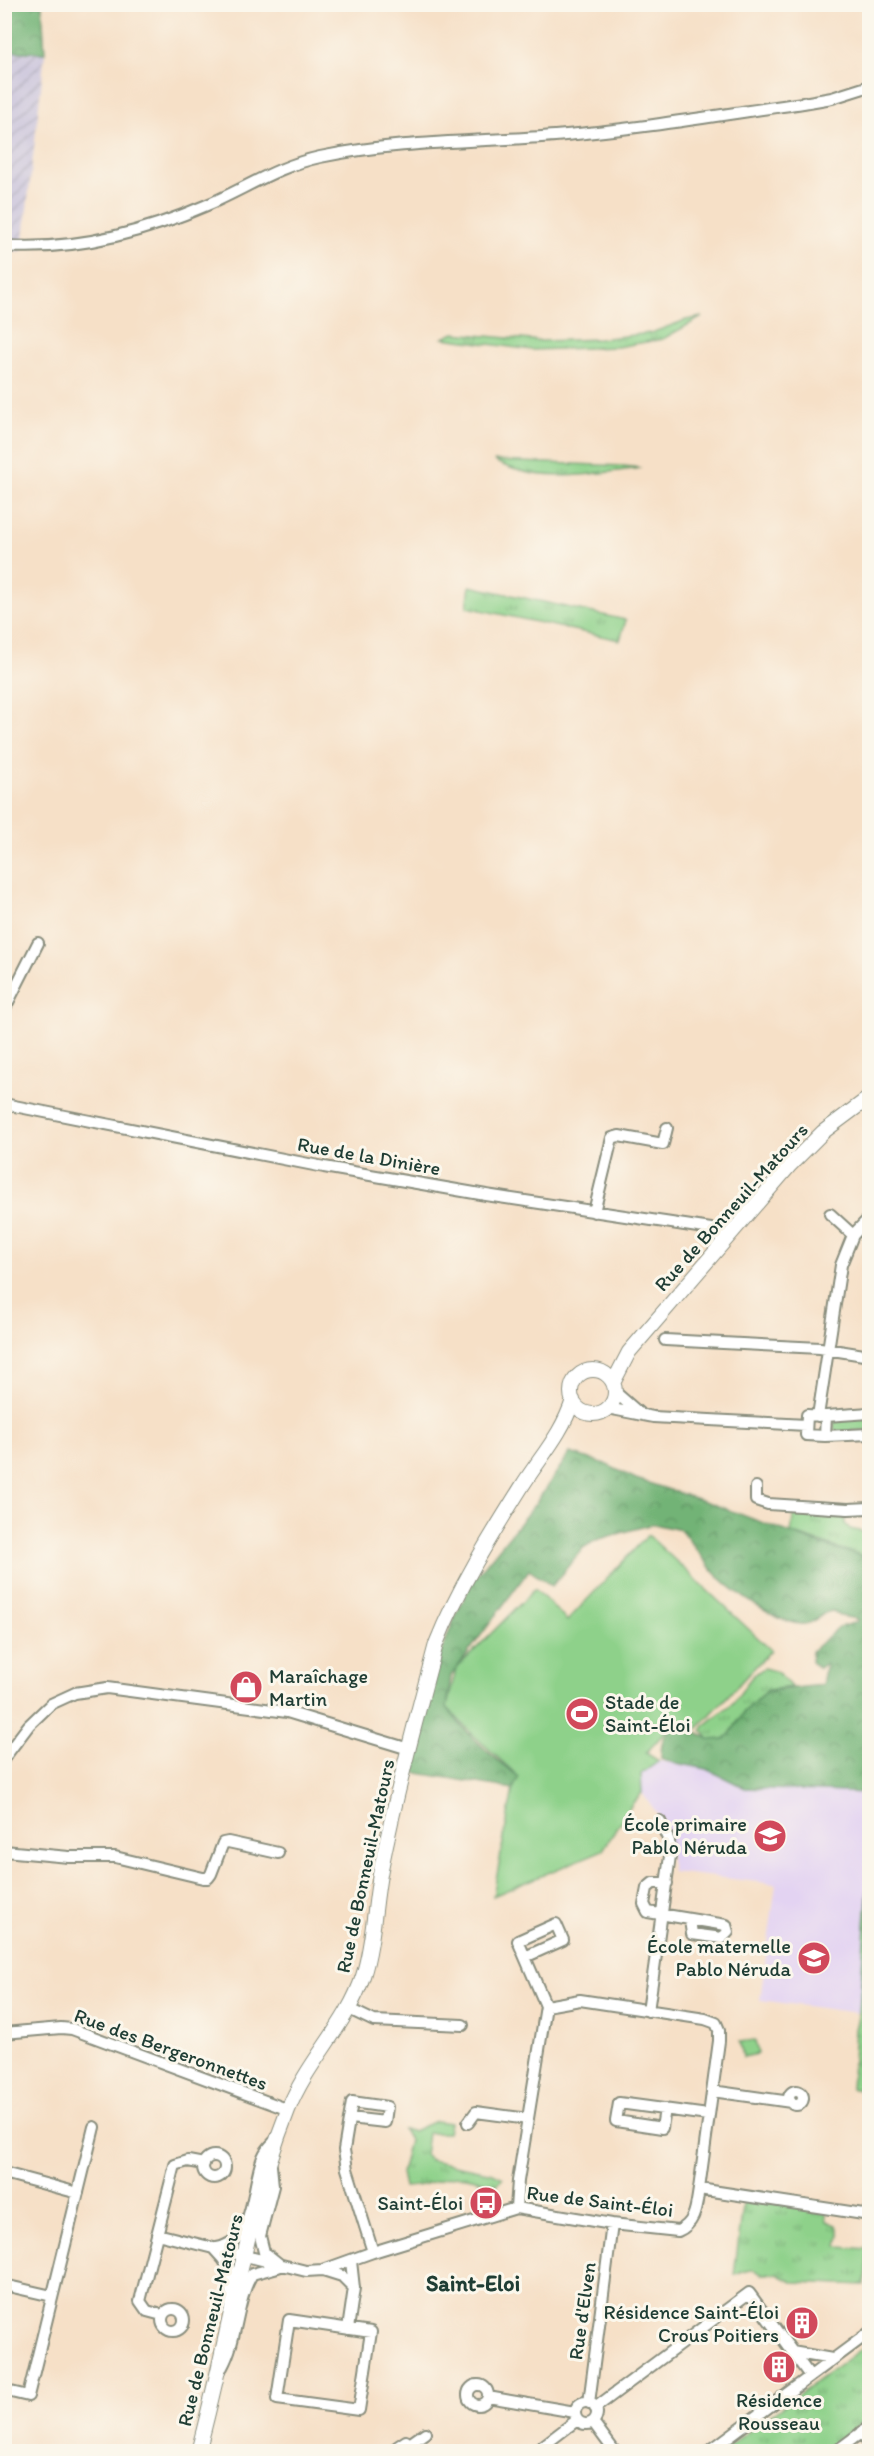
<svg xmlns="http://www.w3.org/2000/svg" width="874" height="2456" viewBox="0 0 874 2456" font-family="Itim,sans-serif">
  <style>
    .built { fill: #e3d3f2 }
    .industrial { fill: url(#industrial-furrows) }
    .grass { fill: url(#grass-tufts); stroke: #56875f; stroke-width: 1.5 }
    .forest { fill: url(#forest-crowns); stroke: #487855; stroke-width: 1.5 }
    .pitch { fill: #8ed18a; stroke: #56875f; stroke-width: 1.5 }
    .lines { fill: none; stroke-linecap: round; stroke-linejoin: round }
    .street-casing { stroke: #8a8e7e; stroke-width: 14 }
    .secondary-casing { stroke: #8a8e7e; stroke-width: 16 }
    .street { stroke: #fff; stroke-width: 10 }
    .secondary { stroke: #fff; stroke-width: 14 }
    .labels { text-anchor: middle; stroke-width: 6; stroke-linejoin: round; paint-order: stroke }
    .street-label { font-size: 20px; fill: #1f3d34; stroke: #fbf7ec }
    .poi-label { font-size: 20px; fill: #1f3d34; stroke: #fbf7ec; text-anchor: end }
    .quarter-label { font-size: 22px; font-weight: bold; fill: #1f3d34; stroke: #fbf7ec }
  </style>
  <defs>
    <pattern id="industrial-furrows" width="10" height="10" patternUnits="userSpaceOnUse" patternTransform="scale(1.5)"><rect width="10" height="10" fill="#c6c0da"/><path d="M-1 1l2-2M0 10L10 0M9 11l2-2" fill="none" stroke="#a09db2"/></pattern>
    <pattern id="grass-tufts" width="24" height="20" patternUnits="userSpaceOnUse" patternTransform="scale(1.5)"><rect width="24" height="20" fill="#8ed18a"/><path d="M3 7l-1-3M5 7V3M7 7l1-3M15 17l-1-3M17 17v-4M19 17l1-3" fill="none" stroke="#73ab72"/></pattern>
    <pattern id="forest-crowns" width="20" height="18" patternUnits="userSpaceOnUse" patternTransform="scale(1.5)"><rect width="20" height="18" fill="#72b376"/><path d="M2 6a3 3 0 1 1 6 0M12 15a3 3 0 1 1 6 0" fill="none" stroke="#5d9362"/></pattern>
  </defs>
  <rect width="100%" height="100%" fill="#fbf7ec"/>
  <filter id="ink" filterUnits="userSpaceOnUse"><feTurbulence type="fractalNoise" baseFrequency=".0167" numOctaves="2"/><feDisplacementMap in="SourceGraphic" scale="12" xChannelSelector="R" yChannelSelector="G"/><feConvolveMatrix kernelMatrix="1 2 1 2 8 2 1 2 1" color-interpolation-filters="sRGB"/></filter>
  <filter id="wash" filterUnits="userSpaceOnUse"><feTurbulence type="fractalNoise" baseFrequency=".008" numOctaves="4" result="noise"/><feDisplacementMap in="SourceGraphic" scale="24" xChannelSelector="R" yChannelSelector="G"/><feGaussianBlur stdDeviation="1.35" result="paint"/><feColorMatrix in="noise" values="0 0 0 0 0 0 0 0 0 0 0 0 0 0 0 0 0 1.4 0 .05"/><feComposite in="paint" operator="in"/></filter>
  <g filter="url(#wash)">
    <rect width="100%" height="100%" fill="#f6e0c7"/>
    <path class="built" d="M659 1761 707 1769 745 1788 869 1793V1867L859 2013 760 2000 776 1884 672 1872 665 1824 642 1793 641 1774Z"/>
    <path class="industrial" d="M4 51 45 53 22 251H5Z"/>
    <path class="grass" d="M702 317 663 339 617 347 532 350 443 338 454 333 542 341 599 339 651 333 686 320Z
      M494 461 624 466 641 468C592 474 540 485 494 461Z
      M470 586 626 620 620 640 467 607Z
      M869 1416V1430L835 1432 834 1430V1419Z
      M794 1510 846 1512 845 1524 850 1529 869 1533V1558L791 1533Z
      M764 1668 778 1672 791 1687 768 1690 744 1712 730 1734 724 1739 709 1740 702 1730 704 1726 734 1702 753 1675Z
      M868 1883 870 2055 865 2090 851 2089 855 2029 859 2013Z
      M755 2040 758 2054 743 2057 740 2042Z
      M435 2121 450 2123 448 2133H428L425 2155 430 2160 493 2173 503 2178 495 2186C479 2179 461 2173 445 2178 430 2183 420 2187 404 2187L401 2173 409 2140 403 2130 413 2131Z
      M744 2199 825 2210 827 2221 837 2225 840 2235 838 2247 869 2249 864 2285 793 2282 777 2274H761L754 2269 734 2275Z
      M869 2343V2417L823 2451H722Z"/>
    <path class="forest" d="M4 5H42L45 53 5 51Z
      M570 1453 603 1463 636 1479 710 1503 820 1544 869 1558V1793L745 1788 707 1769 666 1761 661 1758C661 1745 662 1738 671 1727L695 1731 710 1740 724 1739 730 1734 744 1712 767 1691 822 1685 826 1663 819 1668 811 1662 812 1651 839 1627 857 1622V1619L840 1616 833 1611C820 1611 814 1626 800 1624 773 1621 731 1590 713 1571 702 1558 692 1544 681 1530L653 1524 596 1540 583 1548 552 1586 529 1570 451 1676 447 1707C466 1735 492 1757 519 1777L513 1789 412 1772 435 1668 457 1612 474 1579 535 1504Z"/>
    <path class="pitch" d="M648 1535 771 1650 695 1731 682 1729 674 1722 646 1753 659 1761 641 1774 642 1793 632 1804 603 1850 493 1896 513 1789 519 1777 472 1734 447 1707 456 1669 535 1589 567 1621Z"/>
  </g>
  <g filter="url(#ink)">
    <g class="lines">
      <g class="street-casing">
        <path id="street" d="M4 246C73 251 145 232 207 205 246 188 278 166 320 157 397 141 477 142 555 136 638 129 720 115 803 103L832 98 870 86
          M4 1010 38 943
          M4 1104 324 1167 486 1195 711 1229 727 1238
          M594 1212 612 1138 619 1136 663 1144 667 1128
          M830 1214 853 1235
          M665 1340 820 1348 870 1356
          M615 1392 639 1413
          M607 1408 653 1417 806 1425
          M807 1415 826 1416 825 1436 806 1435Z
          M818 1416 841 1265 853 1235 870 1217
          M826 1416 870 1413
          M825 1436 870 1434
          M756 1487V1500L768 1504 848 1509 870 1508
          M4 1758 29 1725 51 1704 75 1693 107 1688 287 1712 409 1749
          M4 1851 69 1857H115L203 1878H208L211 1874 223 1843 228 1842 278 1853
          M667 1883H653L647 1888 644 1904 648 1912 726 1925 728 1932 722 1938 692 1934 690 1920
          M546 2006 580 2000 705 2019 716 2023 719 2030V2041L699 2189
          M349 2009 374 2021 463 2025
          M648 2011 670 1856 669 1841 660 1821
          M4 2033 61 2028 72 2029 281 2107 289 2108
          M789 2098a7 7 0 1 1 14 0a7 7 0 1 1-14 0Z
          M712 2091 791 2102
          M665 2109 662 2128 616 2121 619 2103 708 2115
          M350 2118 385 2122 387 2107 352 2102 344 2150 347 2169 373 2252
          M468 2123 476 2112 528 2119
          M203 2167a11 11 0 1 1 22 0a11 11 0 1 1-22 0Z
          M271 2166 273 2186 260 2236 264 2252 279 2264
          M4 2173 78 2193
          M516 2208 518 2181 546 2006 518 1941 556 1924 563 1940 525 1957
          M157 2234 306 2271 323 2270 373 2252 516 2208 612 2224 678 2231C696 2223 696 2207 699 2189L870 2215
          M217 2248C256 2241 251 2187 263 2157 265 2152 270 2146 274 2142
          M214 2249 223 2259 230 2270 231 2293
          M323 2270 342 2276 354 2288
          M4 2285 52 2296
          M162 2320a11 11 0 1 1 22 0a11 11 0 1 1-22 0Z
          M162 2315 147 2311 140 2301 175 2165 188 2161 204 2164
          M289 2320 371 2332 359 2410 277 2399Z
          M348 2329 354 2288 351 2261
          M792 2352 832 2359
          M222 2367C238 2338 236 2301 252 2274L278 2267
          M468 2395a10 10 0 1 1 20 0a10 10 0 1 1-20 0Z
          M11 2392 28 2396 94 2127
          M488 2397 575 2412
          M575 2413a11 11 0 1 1 22 0a11 11 0 1 1-22 0Z
          M589 2403 612 2224
          M595 2408 749 2293 810 2376
          M593 2422 615 2452
          M861 2432 870 2444
          M408 2445 425 2433
          M400 2452 397 2447 406 2441 412 2450 409 2452
          M535 2452 577 2420
          M708 2452 870 2332
          M835 2452 870 2426"/>
      </g>
      <g class="secondary-casing">
        <path id="secondary" d="M571 1392a22 22 0 1 1 44 0a22 22 0 1 1-44 0Z
          M613 1383 629 1352 790 1165 823 1132 870 1097
          M198 2452C229 2338 245 2219 288 2110 307 2061 348 2024 363 1976 374 1942 374 1904 381 1869 396 1794 416 1719 436 1644 458 1588 492 1534 524 1483 542 1455 563 1432 573 1400"/>
      </g>
      <use href="#street" class="street"/>
      <use href="#secondary" class="secondary"/>
    </g>
  </g>
  <defs>
    <g id="shop-disc" transform="scale(1.725)"><circle r="9.5" fill="#d1495b" stroke="#fbf7ec"/><path d="M-5-2.5h2.3a2.7 3.5 0 0 1 5.4 0H5L5.5 6h-11ZM-1.5-2.5h3a1.5 2.3 0 0 0-3 0Z" fill="#fff"/></g>
    <g id="stadium-disc" transform="scale(1.725)"><circle r="9.5" fill="#d1495b" stroke="#fbf7ec"/><path d="M0-5a6.5 5 0 1 0 0 10a6.5 5 0 1 0 0-10ZM-3.5-1.8h7v3.6h-7Z" fill="#fff"/></g>
    <g id="school-disc" transform="scale(1.725)"><circle r="9.5" fill="#d1495b" stroke="#fbf7ec"/><path d="M0-5L7-2L0 1L-7-2ZM-4 1L0 2.5L4 1V4Q0 6-4 4Z" fill="#fff"/></g>
    <g id="bus-disc" transform="scale(1.725)"><circle r="9.5" fill="#d1495b" stroke="#fbf7ec"/><path d="M-5-6H5V4H4V6H2V4H-2V6H-4V4H-5ZM-3.5-4V0h7V-4ZM-3.5 1.2v1.5H-2V1.2ZM2 1.2v1.5H3.5V1.2Z" fill="#fff"/></g>
    <g id="building-disc" transform="scale(1.725)"><circle r="9.5" fill="#d1495b" stroke="#fbf7ec"/><path d="M-4-6H4V6H1V3H-1V6H-4ZM-2.5-4.3h1.7v1.8h-1.7ZM.8-4.3h1.7v1.8H.8ZM-2.5-1h1.7V.8h-1.7ZM.8-1h1.7V.8H.8Z" fill="#fff"/></g>
  </defs>
  <g fill-rule="evenodd">
    <use href="#shop-disc" x="246" y="1687"/>
    <use href="#stadium-disc" x="582" y="1714"/>
    <use href="#school-disc" x="770" y="1836"/>
    <use href="#school-disc" x="814" y="1958"/>
    <use href="#bus-disc" x="486" y="2203"/>
    <use href="#building-disc" x="802" y="2323"/>
    <use href="#building-disc" x="779" y="2367"/>
  </g>
  <g class="labels">
    <g class="street-label">
      <text transform="translate(369 1156) rotate(10)" y="7">Rue de la Dinière</text>
      <text transform="translate(731 1207) rotate(-48)" y="7">Rue de Bonneuil-Matours</text>
      <text transform="translate(365 1866) rotate(-78)" y="7">Rue de Bonneuil-Matours</text>
      <text transform="translate(171 2049) rotate(20)" y="7">Rue des Bergeronnettes</text>
      <text transform="translate(600 2201) rotate(7)" y="7">Rue de Saint-Éloi</text>
      <text transform="translate(582 2311) rotate(-82)" y="7">Rue d'Elven</text>
      <text transform="translate(210 2320) rotate(-76)" y="7">Rue de Bonneuil-Matours</text>
    </g>
    <g class="poi-label">
      <text x="269" y="1683" text-anchor="start">Maraîchage<tspan x="269" dy="23">Martin</tspan></text>
      <text x="605" y="1709" text-anchor="start">Stade de<tspan x="605" dy="23">Saint-Éloi</tspan></text>
      <text x="747" y="1831">École primaire<tspan x="747" dy="23">Pablo Néruda</tspan></text>
      <text x="791" y="1953">École maternelle<tspan x="791" dy="23">Pablo Néruda</tspan></text>
      <text x="463" y="2210">Saint-Éloi</text>
      <text x="779" y="2319">Résidence Saint-Éloi<tspan x="779" dy="23">Crous Poitiers</tspan></text>
      <text x="779" y="2407" text-anchor="middle">Résidence<tspan x="779" dy="23">Rousseau</tspan></text>
    </g>
    <g class="quarter-label">
      <text x="473" y="2291">Saint-Eloi</text>
    </g>
  </g>
  <rect width="874" height="2456" fill="none" stroke="#fbf7ec" stroke-width="24"/>
</svg>
